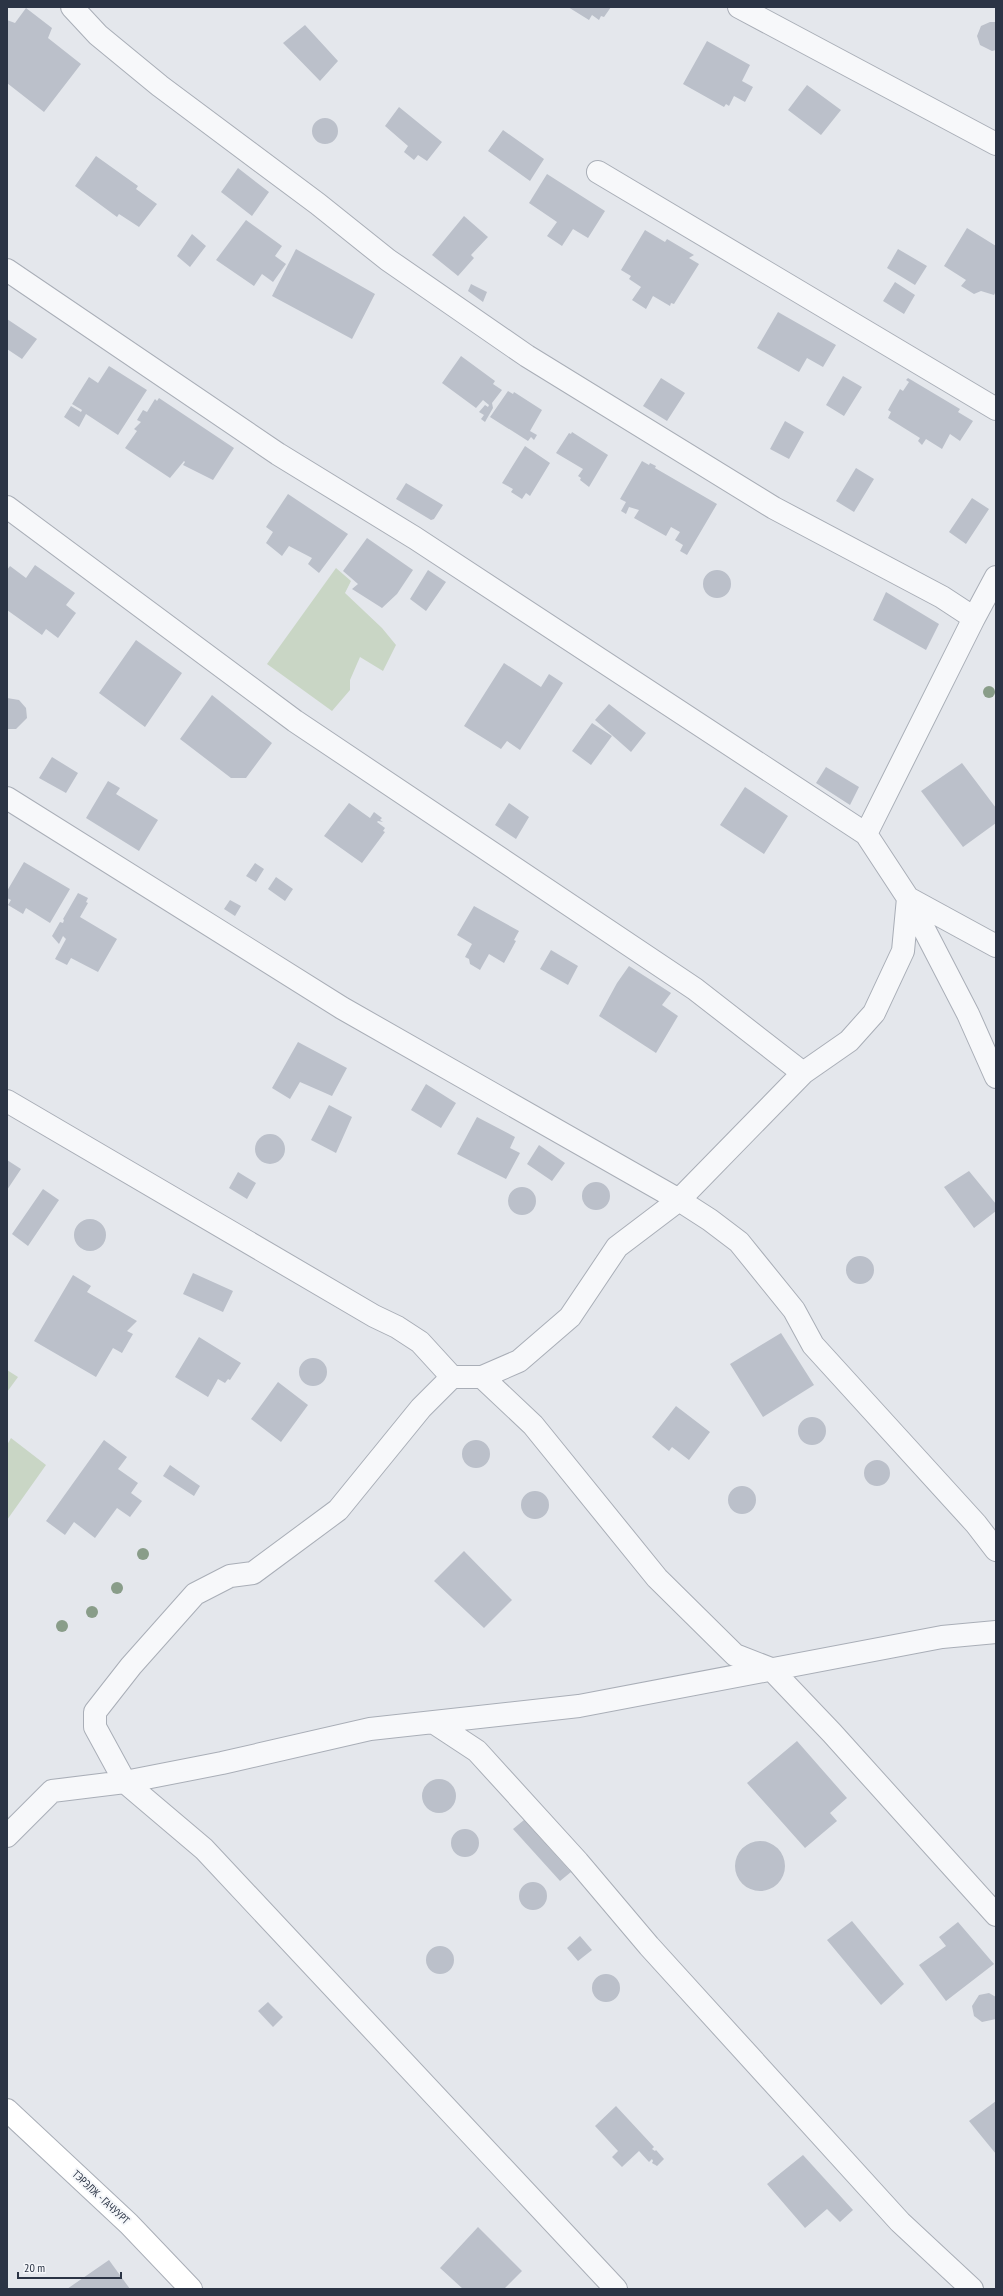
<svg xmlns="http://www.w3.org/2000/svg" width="1003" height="2296" viewBox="0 0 1003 2296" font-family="'PT Sans Narrow',sans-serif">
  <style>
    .green { fill: #c9d6c5 }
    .building { fill: #bbc0ca }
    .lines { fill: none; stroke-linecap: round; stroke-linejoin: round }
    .minor-casing { stroke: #a9aeb7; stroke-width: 24 }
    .secondary-casing { stroke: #a9aeb7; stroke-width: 24 }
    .minor { stroke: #f7f8fa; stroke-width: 22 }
    .secondary { stroke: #fff; stroke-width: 22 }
    .tree { fill: #899d89 }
    .labels { text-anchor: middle; stroke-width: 4; stroke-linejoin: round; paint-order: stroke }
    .street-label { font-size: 11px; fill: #2b3445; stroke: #f4f6f9 }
  </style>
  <rect width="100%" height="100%" fill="#e4e7ec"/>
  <path class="green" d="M336 568 351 581 345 593 382 628 396 645 383 671 360 657 350 680V690L332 711 267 664Z
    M7 1370 18 1377 7 1392Z
    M11 1438 46 1465 7 1520V1445Z"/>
  <path class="building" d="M568 7H611L604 17 601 16 599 20 592 15 589 20Z
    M26 8 52 28 48 38 81 64 44 112 7 83V20L15 23Z
    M990 22H996V50L992 51 980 45 977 36 981 26Z
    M305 25 338 61 320 81 283 43Z
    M707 41 750 65 742 81 753 87 745 102 734 96 729 106 726 104 724 107 683 84Z
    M807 85 841 110 821 135 788 110Z
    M399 107 442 142 427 161 418 155 414 160 404 152 408 146 385 126Z
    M312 131a13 13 0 1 1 26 0a13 13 0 1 1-26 0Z
    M503 130 544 159 530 181 488 151Z
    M96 156 138 186 136 189 157 204 139 227 119 214 117 217 75 186Z
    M238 168 269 192 252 216 221 192Z
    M547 174 605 211 588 238 573 229 562 246 547 236 557 222 529 203Z
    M464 216 488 237 471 255 474 258 458 276 432 255Z
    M246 220 282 246 275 256 286 264 273 282 262 274 254 286 216 260Z
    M967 228 996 246V291L994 295 981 291 974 294 961 286 966 280 944 266Z
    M645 230 665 242 667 239 694 255 689 258 699 264 674 304 671 303 670 306 653 296 646 309 632 300 641 287 629 279 631 276 621 270Z
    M192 234 206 246 190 267 177 256Z
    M296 249 375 294 352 339 272 296Z
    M898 249 927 266 915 285 887 268Z
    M895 282 915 295 904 314 883 301Z
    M471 284 487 292 483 302 468 291Z
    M778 312 836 345 823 367 807 358 799 372 757 348Z
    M7 319 37 339 22 359 7 349Z
    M461 356 495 381 493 384 502 390 492 403 493 408 485 422 481 419 484 415 479 412 485 405 488 407 489 405 483 400 476 408 442 383Z
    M109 366 147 390 118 435 86 414 79 427 64 417 71 406 81 412 82 410 72 404 89 377 98 383Z
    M843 376 862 387 844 416 826 405Z
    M661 378 685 393 667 421 643 406Z
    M908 378 960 409 958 412 973 421 960 441 950 434 942 449 926 439 922 445 918 441 920 438 888 418 891 412 888 410 900 389 903 391 909 382 906 380Z
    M508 391 513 394 514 392 542 410 530 431 537 435 534 440 531 437 528 441 490 417Z
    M159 398 234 448 213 480 183 465 185 462 184 461 170 478 125 448 137 431 134 429 141 422 137 420 143 410 147 412 155 399 157 401Z
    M785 421 804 432 789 459 770 449Z
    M572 432 608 455 589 487 580 480 581 478 578 476 583 469 556 453 569 433 571 434Z
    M525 446 550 463 530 496 526 493 522 499 511 492 513 489 502 483Z
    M642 461 649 465 650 463 656 466 655 468 717 504 687 555 680 551 683 545 675 540 680 532 671 527 666 536 634 518 639 510 629 507 626 514 621 511 626 502 620 499Z
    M856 468 874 479 854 512 836 501Z
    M406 483 443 505 434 519 431 520 396 499Z
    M288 494 348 534 319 573 308 564 312 558 289 546 282 556 266 543 273 532 266 527Z
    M972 498 989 509 966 544 949 532Z
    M367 538 413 570 397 594 382 608 352 589 358 584 343 571Z
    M35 565 75 593 66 605 76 613 58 638 46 629 42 635 7 610V570L10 566 26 578Z
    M703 584a14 14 0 1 1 28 0a14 14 0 1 1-28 0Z
    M428 570 446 582 426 611 410 599Z
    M886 592 939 624 926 650 873 620Z
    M136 640 182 673 145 727 99 693Z
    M504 663 541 687 549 674 563 683 520 750 507 741 501 749 464 726Z
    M212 695 272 743 246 778H231L180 739Z
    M7 698 19 700 26 708 27 718 16 729H7Z
    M609 704 646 733 631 752 595 720Z
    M592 723 612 736 591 765 572 751Z
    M52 757 78 773 66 793 39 778Z
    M962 763 996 808V823L963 847 921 791Z
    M826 767 859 787 850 805 816 783Z
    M108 781 120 788 116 794 158 820 139 851 86 818Z
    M745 787 788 816 764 854 720 825Z
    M349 803 370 818 374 812 382 818 380 820 383 822 378 821 377 822 385 828 383 831 385 832 362 863 324 836Z
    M509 803 529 817 516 839 495 825Z
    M24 862 70 889 50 923 26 908 23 914 8 905 11 900 7 898V891Z
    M255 863 264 869 256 882 246 876Z
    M276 877 293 889 285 901 268 889Z
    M78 893 88 898 86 902 88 903 80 917 117 939 98 972 71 958 67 965 55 959 66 939 63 936 59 944 52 936 60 922 63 923 64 920 63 919Z
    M230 900 241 906 235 916 224 909Z
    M474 906 519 931 514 940 516 941 504 963 489 954 480 970 470 964 469 959 465 957 472 944 457 935Z
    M551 950 578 966 568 985 540 969Z
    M629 966 671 993 662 1005 678 1016 656 1053 599 1016 617 983Z
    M298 1042 347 1068 332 1096 300 1082 290 1099 272 1088Z
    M426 1084 456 1103 441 1128 411 1110Z
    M329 1105 352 1117 336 1153 311 1140Z
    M477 1117 515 1137 510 1148 520 1153 506 1179 457 1154Z
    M255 1149a15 15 0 1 1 30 0a15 15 0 1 1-30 0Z
    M539 1145 565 1163 552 1181 527 1164Z
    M7 1160 21 1169 7 1190Z
    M969 1171 996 1204V1211L974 1228 944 1187Z
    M238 1172 256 1183 247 1199 229 1188Z
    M582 1196a14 14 0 1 1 28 0a14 14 0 1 1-28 0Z
    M508 1201a14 14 0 1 1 28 0a14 14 0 1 1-28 0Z
    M43 1189 59 1200 28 1246 12 1234Z
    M74 1235a16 16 0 1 1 32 0a16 16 0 1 1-32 0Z
    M846 1270a14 14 0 1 1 28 0a14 14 0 1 1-28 0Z
    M193 1273 233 1291 223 1312 183 1294Z
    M73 1275 91 1286 87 1292 137 1321 127 1331 133 1334 122 1353 113 1348 96 1377 34 1341Z
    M781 1333 814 1385 763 1417 730 1364Z
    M199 1337 241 1363 230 1380 228 1379 225 1383 218 1379 208 1397 175 1377Z
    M299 1372a14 14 0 1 1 28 0a14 14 0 1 1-28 0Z
    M278 1382 308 1405 281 1442 251 1419Z
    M676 1406 710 1432 689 1460 672 1447 669 1451 652 1437Z
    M798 1431a14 14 0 1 1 28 0a14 14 0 1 1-28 0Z
    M104 1440 127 1457 118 1469 138 1483 131 1493 142 1501 130 1517 117 1508 95 1538 74 1522 65 1535 46 1521Z
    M462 1454a14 14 0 1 1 28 0a14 14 0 1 1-28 0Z
    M864 1473a13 13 0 1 1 26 0a13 13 0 1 1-26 0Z
    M170 1465 200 1486 194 1496 163 1476Z
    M728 1500a14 14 0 1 1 28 0a14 14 0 1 1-28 0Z
    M521 1505a14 14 0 1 1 28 0a14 14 0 1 1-28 0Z
    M464 1551 512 1600 484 1628 434 1581Z
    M797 1741 847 1798 830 1813 837 1821 805 1848 747 1783Z
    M422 1796a17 17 0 1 1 34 0a17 17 0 1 1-34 0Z
    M524 1820 571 1872 560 1881 513 1829Z
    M451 1843a14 14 0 1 1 28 0a14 14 0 1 1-28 0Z
    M735 1866a25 25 0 1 1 50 0a25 25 0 1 1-50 0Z
    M519 1896a14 14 0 1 1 28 0a14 14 0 1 1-28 0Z
    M852 1921 904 1984 881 2005 827 1940Z
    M958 1922 994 1964 946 2001 919 1965 946 1946 939 1937Z
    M580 1936 592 1950 578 1961 567 1948Z
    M426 1960a14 14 0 1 1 28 0a14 14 0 1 1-28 0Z
    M592 1988a14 14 0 1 1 28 0a14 14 0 1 1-28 0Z
    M989 1993 996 1997V2019L982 2022 974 2016 972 2006 979 1995Z
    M268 2002 283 2017 273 2027 258 2011Z
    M996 2101V2154L969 2121Z
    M616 2106 654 2147 652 2149 655 2151 656 2150 664 2159 657 2166 652 2163 653 2161 652 2159 649 2162 639 2151 622 2167 612 2157 618 2151 595 2126Z
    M803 2155 853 2210 840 2222 827 2209 805 2228 767 2184Z
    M478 2227 522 2271 504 2289H463L440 2268Z
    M109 2260 130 2289H67Z"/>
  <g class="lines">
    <g class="minor-casing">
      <path id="minor" d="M72 7 98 35 160 86 318 204 388 260 527 356 774 508 942 597 974 618 996 577
        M739 7 996 144
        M598 172 996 409
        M7 270 278 454 415 538 866 834
        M7 507 295 721 695 989 803 1073
        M974 618 866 834 908 898 903 951 874 1013 849 1041 803 1073 679 1200 617 1247 570 1317 519 1361 482 1377H452L421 1408 338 1510 253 1573 230 1576 195 1594 131 1666 95 1712V1727L125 1782 222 1763 370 1729 579 1706 942 1637 996 1632
        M7 798 342 1008 679 1200 710 1220 739 1242 794 1310 813 1345 976 1524 996 1550
        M908 898 968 1014 996 1077
        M908 898 996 946
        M7 1101 374 1316 397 1327 420 1342 452 1377
        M482 1377 533 1425 657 1578 735 1655 771 1669 832 1733 996 1915
        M433 1722 477 1751 578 1862 649 1946 900 2222 972 2289
        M7 1836 52 1791 125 1782 204 1849 616 2289"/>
    </g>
    <g class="secondary-casing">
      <path id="secondary" d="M7 2110 129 2224 191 2289"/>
    </g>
    <use href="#minor" class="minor"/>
    <use href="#secondary" class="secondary"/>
  </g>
  <g class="tree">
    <circle cx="989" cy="692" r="6"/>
    <circle cx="143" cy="1554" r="6"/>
    <circle cx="117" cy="1588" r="6"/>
    <circle cx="92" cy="1612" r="6"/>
    <circle cx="62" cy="1626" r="6"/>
  </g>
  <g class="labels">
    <g class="street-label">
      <text transform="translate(101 2197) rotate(43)" y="4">ТЭРЭЛЖ - ГАЧУУРТ</text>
    </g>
  </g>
  <rect width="1003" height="2296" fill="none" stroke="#2b3445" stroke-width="16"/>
  <path d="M18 2272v6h103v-6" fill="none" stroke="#2b3445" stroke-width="2"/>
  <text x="24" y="2272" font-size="12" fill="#2b3445" stroke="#f4f6f9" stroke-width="3" paint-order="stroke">20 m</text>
</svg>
